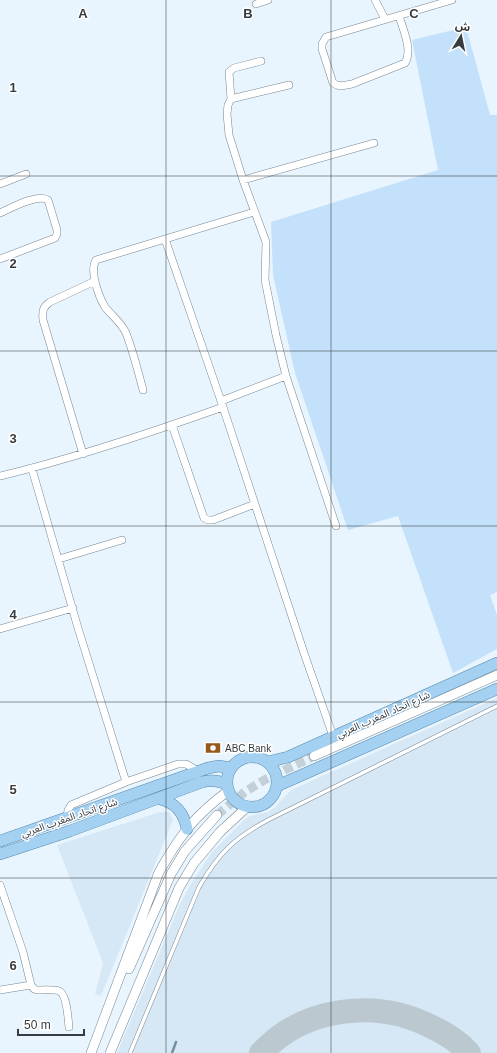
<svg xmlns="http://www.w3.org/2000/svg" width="497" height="1053" viewBox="0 0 497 1053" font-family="Helvetica,'Noto Sans Arabic',sans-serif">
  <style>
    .built { fill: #d6e8f5 }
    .green { fill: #c3e1fa }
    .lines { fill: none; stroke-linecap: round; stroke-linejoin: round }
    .stream { stroke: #758fa2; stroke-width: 2.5 }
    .taxiway { stroke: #bcc8d0; stroke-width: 24 }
    .tertiary-tunnel { stroke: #c4d0d8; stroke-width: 9; stroke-dasharray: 9 4.5; stroke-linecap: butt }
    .service-casing { stroke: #788691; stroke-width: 4.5 }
    .minor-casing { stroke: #788691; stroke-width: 8 }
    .tertiary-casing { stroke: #788691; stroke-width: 10 }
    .primary-casing { stroke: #5689ad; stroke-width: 12 }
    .service { stroke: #fff; stroke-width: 3.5 }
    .minor { stroke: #fff; stroke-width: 7 }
    .tertiary { stroke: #fff; stroke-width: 9 }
    .primary { stroke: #a4d1f1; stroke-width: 11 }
    .grid { fill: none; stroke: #363c40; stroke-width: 1; stroke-opacity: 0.55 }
    .labels { text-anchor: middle; stroke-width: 3; stroke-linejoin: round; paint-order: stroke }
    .street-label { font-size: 10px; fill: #363c40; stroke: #fff }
    .poi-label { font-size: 10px; fill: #363c40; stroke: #fff; text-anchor: start }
    .grid-label { font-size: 13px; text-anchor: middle; font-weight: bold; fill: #363c40; stroke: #fff; stroke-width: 3; stroke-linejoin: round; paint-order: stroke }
  </style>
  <rect width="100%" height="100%" fill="#e8f5fe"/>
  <path class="built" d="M497 698V1053H117L180 904 191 884 212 852 243 821 250 816 268 812 275 807 291 790Z
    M160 812H169L173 820 101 996 95 994 103 963 57 845Z"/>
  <path class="green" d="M466 27 490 115H497V592L490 595 497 615V649L453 673 398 516 348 530 295 373 273 275 271 222 438 170 412 40Z"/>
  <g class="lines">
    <path class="stream" d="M172 1053 176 1042"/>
    <path class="taxiway" d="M261 1053C304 1007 376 998 432 1027 445 1033 459 1042 469 1053"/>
    <path class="tertiary-tunnel" d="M217 815 246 791 266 779 314 756"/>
    <g class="service-casing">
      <path id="service" d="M130 1053 199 887C219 853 233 839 268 820L497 706"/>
    </g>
    <g class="minor-casing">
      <path id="minor" d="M375 0 385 19
        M256 4 268 0
        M399 16C403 29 413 51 405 63L352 84 341 86 337 85 333 83 322 49V44L326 37 452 0
        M261 61 234 68 229 72 231 99 228 105 227 114 229 135 243 180 266 242 265 280 276 335 286 376 336 526
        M231 99 289 85
        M243 180 374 143
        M0 184 26 174
        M0 213C11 208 38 193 48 200L57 230V234L55 238 0 259
        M165 239 221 401 304 653 333 736
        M143 390C138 371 133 351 126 333 121 322 112 316 105 307 99 297 89 271 96 260L254 212
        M221 401 286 376
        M172 425 204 518 208 520H213L255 504
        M83 454 43 320C42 311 43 307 50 302L95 281
        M32 469 78 628 126 782
        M0 476C76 458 150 433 223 407
        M59 559 122 540
        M0 629 73 608
        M67 818 68 810 71 805 126 782 178 764H186L198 771
        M0 885 23 952 31 985 34 989 37 990C42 990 55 989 59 991 67 994 68 1019 69 1027
        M0 990 31 985"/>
    </g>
    <g class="tertiary-casing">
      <path id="tertiary" d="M314 756 497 675
        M129 969 171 874 185 851 217 815
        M91 1053 159 872C172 850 185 828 204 811 211 804 220 797 228 791
        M110 1053 179 888 194 863 220 832 247 807"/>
    </g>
    <g class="primary-casing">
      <path id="primary" d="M227 782a25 25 0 1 1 50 0a25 25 0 1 1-50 0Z
        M268 762 288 757 497 663
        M277 786 497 689
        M160 799C176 803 184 813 187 829
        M0 841 208 768 219 766 230 768
        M0 854 70 831 202 782C211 780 218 780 226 784"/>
    </g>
    <use href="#service" class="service"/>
    <use href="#minor" class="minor"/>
    <use href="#tertiary" class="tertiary"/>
    <use href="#primary" class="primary"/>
  </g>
  <path class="grid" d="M166 0V1053M331 0V1053M0 176H497M0 351H497M0 526H497M0 702H497M0 878H497"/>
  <defs>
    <g id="bank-bare" transform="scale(1.2)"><path d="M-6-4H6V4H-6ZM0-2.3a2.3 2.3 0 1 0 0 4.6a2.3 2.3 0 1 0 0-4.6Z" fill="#95591b" stroke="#fff" stroke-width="2.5" paint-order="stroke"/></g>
  </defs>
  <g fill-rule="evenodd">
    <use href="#bank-bare" x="213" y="748"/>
  </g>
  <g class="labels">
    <g class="street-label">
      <text transform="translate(383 714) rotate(-24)" y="4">شارع اتحاد المغرب العربي</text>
      <text transform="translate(69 817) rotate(-19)" y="4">شارع اتحاد المغرب العربي</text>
    </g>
    <g class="poi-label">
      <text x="225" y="752">ABC Bank</text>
    </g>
  </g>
  <g class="grid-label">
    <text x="83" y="18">A</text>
    <text x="248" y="18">B</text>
    <text x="414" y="18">C</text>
    <text x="13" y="92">1</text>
    <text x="13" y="268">2</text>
    <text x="13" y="443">3</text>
    <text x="13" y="619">4</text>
    <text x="13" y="794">5</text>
    <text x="13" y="970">6</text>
  </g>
  <g transform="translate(461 36) rotate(10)" stroke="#ffffff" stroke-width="3" paint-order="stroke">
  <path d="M0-3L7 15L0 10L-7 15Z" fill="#363c40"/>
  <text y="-6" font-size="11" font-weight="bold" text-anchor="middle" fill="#363c40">ش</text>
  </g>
  <path d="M18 1029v6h66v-6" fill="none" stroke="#363c40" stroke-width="2"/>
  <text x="24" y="1029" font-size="12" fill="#363c40" stroke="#ffffff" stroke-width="3" paint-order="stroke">50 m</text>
</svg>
